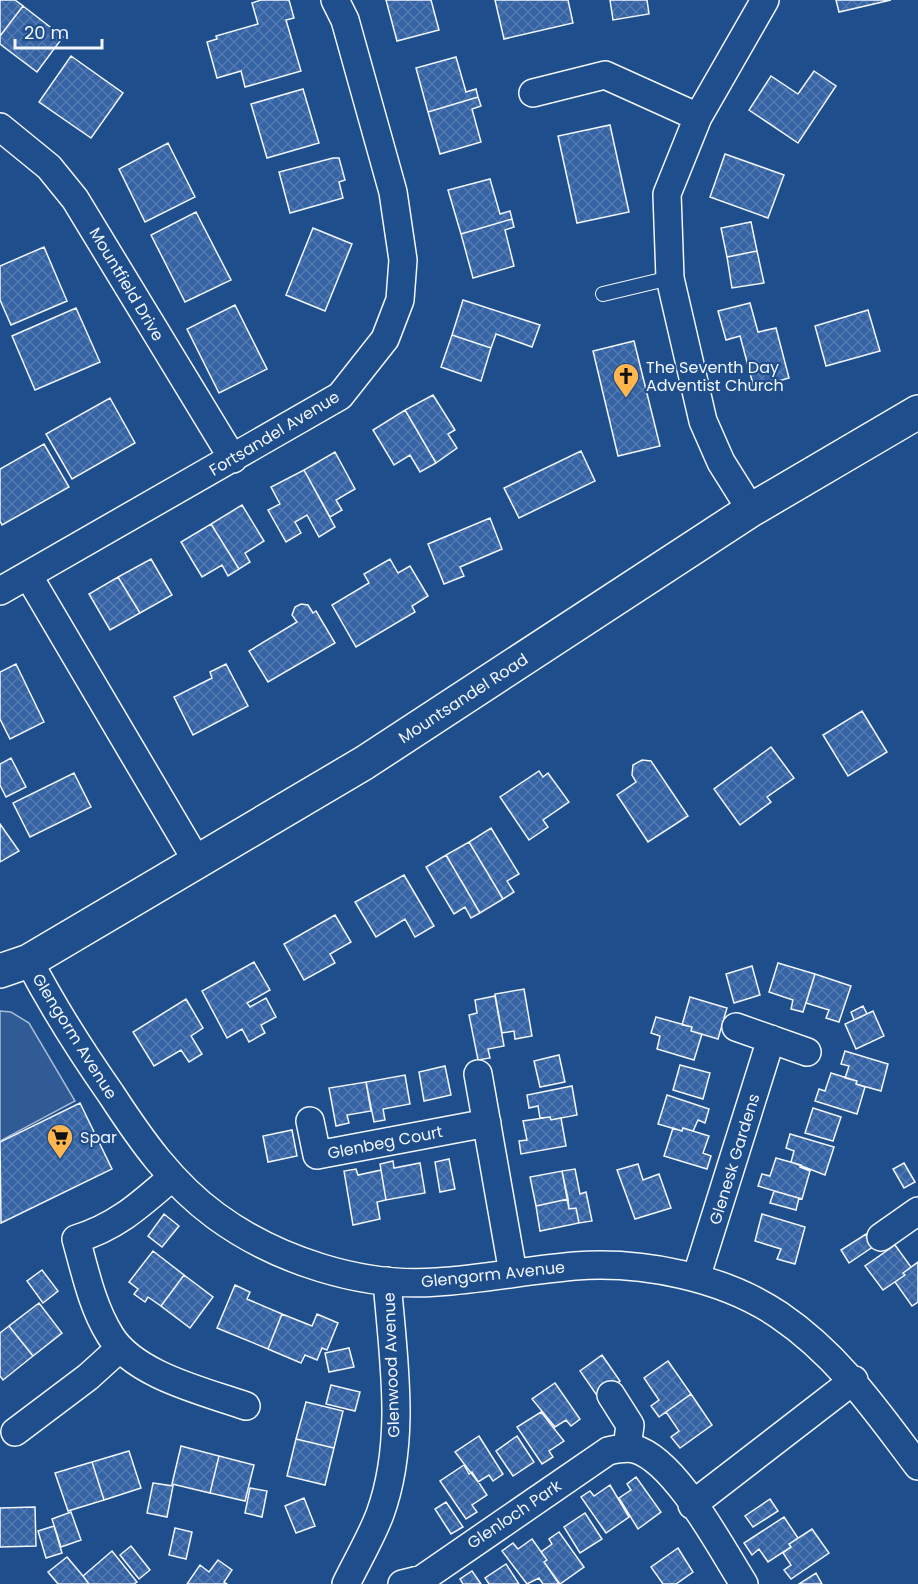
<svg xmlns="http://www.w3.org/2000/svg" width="918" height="1584" viewBox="0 0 918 1584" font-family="Poppins,sans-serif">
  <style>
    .parking { fill: #305b95; stroke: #a8bbd7; stroke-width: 1.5 }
    .building { fill: url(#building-cross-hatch); stroke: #f2f6ff; stroke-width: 1.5 }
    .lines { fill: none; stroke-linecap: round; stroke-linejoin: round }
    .lane-casing { stroke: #f2f6ff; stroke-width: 16 }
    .street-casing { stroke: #f2f6ff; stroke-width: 30 }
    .secondary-casing { stroke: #f2f6ff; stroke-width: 36 }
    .lane { stroke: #1f4e8c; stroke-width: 14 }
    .street { stroke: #1f4e8c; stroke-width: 27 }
    .secondary { stroke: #1f4e8c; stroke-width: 33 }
    .labels { text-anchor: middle; stroke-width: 4.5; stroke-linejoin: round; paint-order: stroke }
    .street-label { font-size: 16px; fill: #f2f6ff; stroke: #1f4e8c }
    .poi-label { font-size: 16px; fill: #f2f6ff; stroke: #1f4e8c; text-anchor: start }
  </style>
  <defs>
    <pattern id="building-cross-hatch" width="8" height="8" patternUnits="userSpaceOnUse" patternTransform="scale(1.5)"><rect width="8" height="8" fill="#3563a3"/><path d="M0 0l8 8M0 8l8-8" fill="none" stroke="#537ab1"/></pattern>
  </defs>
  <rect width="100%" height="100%" fill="#1f4e8c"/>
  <path class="parking" d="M0 1011 11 1012 29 1023 75 1101 0 1141Z"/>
  <path class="building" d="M0 0H15L23 6 0 36Z
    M261 0H289L294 18 286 20 301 71 245 87 241 71 217 78 207 42 217 39 216 36 258 24 252 3Z
    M386 0H431L439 30 397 41Z
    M495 0H568L573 23 504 39Z
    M610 0H647L649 14 613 20Z
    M836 0H891L839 12Z
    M23 6 63 37 37 72 0 44V36Z
    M71 56 123 93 91 138 39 102Z
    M456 57 466 92 476 89 478 97 428 112 416 68Z
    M814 71 836 86 798 143 749 110 771 76 798 94Z
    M303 89 319 143 267 158 251 104Z
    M478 97 481 106 472 109 481 142 440 154 428 112Z
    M610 125 629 212 577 223 558 136Z
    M168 143 195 197 145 222 119 169Z
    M725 154 784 175 768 218 710 197Z
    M333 158H339L345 180 339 182 343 198 290 213 279 172Z
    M490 179 500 214 510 211 512 219 461 234 448 190Z
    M196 212 231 280 185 302 151 235Z
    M512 219 514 227 505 230 514 266 473 278 461 234Z
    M751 222 757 251 727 257 721 228Z
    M313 228 352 244 325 311 286 295Z
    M44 247 67 301 11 325 0 300V266Z
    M757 251 764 283 732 288 727 257Z
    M463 300 540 325 532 347 496 334 491 348 452 335Z
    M750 303 758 332 776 328 789 378 754 388 740 336 726 340 718 311Z
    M235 305 267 369 219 393 187 329Z
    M76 308 100 362 35 390 12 336Z
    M868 310 880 351 826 366 815 326Z
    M452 335 491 348 481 381 441 367Z
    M634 341 660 446 618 456 593 351Z
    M433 395 455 430 448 434 457 448 436 463 405 410Z
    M110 398 135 443 72 479 46 434Z
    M405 410 436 463 420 472 410 455 394 465 373 430Z
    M44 444 69 487 2 525 0 521V469Z
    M581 451 595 481 519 518 504 488Z
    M335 452 355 489 336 500 342 510 330 517 304 470Z
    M304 470 335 527 319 537 307 515 295 522 301 533 286 542 268 510 280 504 271 487Z
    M242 505 264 541 245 553 250 562 239 569 211 524Z
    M490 518 502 549 460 567 464 576 444 584 428 544Z
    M211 524 239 569 228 576 222 565 202 577 181 542Z
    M151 559 172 595 140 613 118 577Z
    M390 559 398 573 410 566 428 596 412 606 415 612 356 647 332 605 369 583 364 574Z
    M118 577 140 613 110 630 89 594Z
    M301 604 308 605 313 613 316 611 335 643 268 682 249 651 297 622 292 615 295 607Z
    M16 664 44 722 10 739 0 719V672Z
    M226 664 248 706 193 735 174 697 212 678 210 672Z
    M862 711 887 752 848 776 823 735Z
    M771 747 794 778 767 797 771 802 740 825 714 789Z
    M11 758 26 787 6 797 0 785V764Z
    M642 760 651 761 688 816 648 842 617 795 636 782 632 775 633 765Z
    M539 771 543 777 548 773 569 802 543 820 548 827 529 840 500 797Z
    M74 773 91 807 30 837 13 803Z
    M0 824 19 851 0 862Z
    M491 828 519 874 507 881 514 892 503 899 469 842Z
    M469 842 503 899 480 913 446 855Z
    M446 855 480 913 471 918 465 907 454 914 426 867Z
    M404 875 434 926 415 937 405 919 376 937 355 902Z
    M335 915 351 942 330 954 335 963 304 980 284 944Z
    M254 962 270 990 247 1003 250 1007 266 998 276 1017 261 1025 265 1033 249 1042 242 1029 227 1038 202 991Z
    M778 963 815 974 803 1012 791 1009 793 1000 769 992Z
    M752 966 760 995 734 1003 726 974Z
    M815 974 851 986 839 1022 826 1018 829 1010 806 1003Z
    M524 989 532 1036 515 1039 514 1031 502 1033 495 994Z
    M495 996 504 1046 488 1049 490 1058 478 1060 469 1015 477 1013 475 1000Z
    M690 997 727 1008 718 1039 691 1031 692 1027 682 1025Z
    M186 999 203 1028 191 1036 202 1054 189 1062 181 1050 154 1066 133 1032Z
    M863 1006 867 1014 854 1020 851 1012Z
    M873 1011 884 1036 856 1049 845 1024Z
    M656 1017 692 1027 691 1031 702 1034 694 1060 657 1049 660 1036 651 1033Z
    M845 1051 888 1064 881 1091 856 1084 857 1081 845 1078 849 1066 841 1064Z
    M559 1055 565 1082 540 1087 534 1061Z
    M680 1065 710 1073 703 1099 673 1090Z
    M445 1066 451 1095 424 1101 419 1072Z
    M831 1073 857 1081 856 1084 865 1087 857 1114 815 1101 819 1089 825 1091Z
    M405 1075 410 1104 383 1109 385 1120 374 1122 366 1082Z
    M366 1082 371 1111 347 1115 349 1123 336 1126 329 1088Z
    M572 1086 577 1115 551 1120 550 1117 540 1118 538 1106 529 1108 527 1095Z
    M667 1095 709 1109 705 1123 698 1120 693 1131 683 1128 682 1131 658 1124Z
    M80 1103 112 1169 1 1223 0 1142Z
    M813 1108 841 1117 833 1141 805 1133Z
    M550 1117 551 1120 561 1118 566 1146 521 1154 519 1141 527 1140 523 1121Z
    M673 1128 682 1131 683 1128 709 1136 703 1153 711 1156 707 1169 664 1156Z
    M292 1130 297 1156 268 1162 263 1136Z
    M790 1134 834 1147 825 1175 791 1162 794 1151 786 1148Z
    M776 1158 801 1165 800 1167 810 1171 802 1199 758 1186 762 1174 770 1176Z
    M449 1159 455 1189 440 1192 435 1162Z
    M393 1161 394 1168 420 1163 425 1193 386 1200 380 1164Z
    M904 1163 915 1182 904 1188 893 1169Z
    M638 1164 643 1180 659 1174 671 1208 635 1219 617 1170Z
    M356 1169 358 1175 381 1170 386 1200 377 1202 380 1219 353 1225 344 1171Z
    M575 1169 580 1194 586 1192 592 1221 579 1223 576 1208 569 1209 562 1171Z
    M562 1171 568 1199 536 1206 530 1177Z
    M774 1191 799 1198 796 1210 770 1203Z
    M568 1199 569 1209 576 1208 579 1223 540 1231 536 1206Z
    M164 1214 179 1226 162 1247 148 1236Z
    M762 1214 805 1227 795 1264 777 1259 781 1249 755 1241Z
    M866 1234 874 1246 849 1263 841 1250Z
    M895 1245 911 1267 903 1273 905 1275 883 1290 865 1266Z
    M153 1251 184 1275 161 1306 148 1297 145 1302 134 1294 138 1289 129 1282Z
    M918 1262V1302L912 1306 895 1282 905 1275 903 1273Z
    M42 1270 58 1291 43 1303 27 1281Z
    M184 1275 213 1297 190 1328 161 1306Z
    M235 1285 250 1292 247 1299 282 1314 268 1349 217 1328Z
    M39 1303 62 1333 33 1356 9 1326Z
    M282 1314 312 1326 317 1314 338 1323 327 1350 322 1348 317 1360 305 1355 301 1363 268 1349Z
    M9 1326 33 1356 3 1380 0 1376V1333Z
    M349 1348 354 1367 329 1372 325 1353Z
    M602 1355 620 1381 598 1397 580 1371Z
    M668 1361 691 1394 659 1417 651 1406 659 1400 644 1378Z
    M555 1383 580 1419 571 1426 566 1420 555 1427 532 1399Z
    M331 1385 360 1392 355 1411 326 1404Z
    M691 1394 712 1425 680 1448 671 1437 679 1431 666 1412Z
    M306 1402 343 1411 334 1448 296 1439Z
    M541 1412 564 1441 549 1451 553 1457 542 1464 517 1427Z
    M479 1436 503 1474 493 1481 489 1475 478 1482 455 1452Z
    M517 1436 534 1462 513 1476 496 1451Z
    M296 1439 334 1448 325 1485 287 1476Z
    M181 1446 219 1456 210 1493 172 1484Z
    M129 1451 141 1488 104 1500 92 1462Z
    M219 1456 254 1465 245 1501 210 1493Z
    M92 1462 104 1500 68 1511 55 1473Z
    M464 1465 469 1474 472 1472 487 1495 472 1505 477 1512 466 1519 440 1481Z
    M636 1477 661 1512 638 1529 619 1498 631 1490 627 1484Z
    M153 1483 173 1486 167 1517 147 1513Z
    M610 1485 629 1517 606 1533 581 1497 590 1491 594 1496Z
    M250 1488 267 1491 262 1517 245 1513Z
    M304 1498 315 1526 296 1533 285 1506Z
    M770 1499 778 1511 753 1527 745 1516Z
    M446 1502 463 1527 451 1534 435 1509Z
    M35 1507 36 1546 0 1547V1508Z
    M71 1512 81 1540 61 1547 52 1519Z
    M585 1513 602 1539 580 1553 564 1527Z
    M784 1517 798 1538 789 1544 791 1547 768 1562 759 1549 752 1555 744 1543Z
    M54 1526 62 1553 46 1558 38 1531Z
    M175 1528 192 1532 186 1559 169 1555Z
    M812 1529 829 1553 791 1579 784 1570 791 1565 783 1553 791 1547 789 1544Z
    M559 1532 584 1567 560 1584 544 1562 547 1560 541 1552 552 1544 549 1539Z
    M532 1539 547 1560 544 1562 559 1584H543L539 1578 527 1584 502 1551 513 1543 518 1549Z
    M131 1546 150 1570 139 1579 120 1555Z
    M678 1548 693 1572 676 1584H663L651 1567Z
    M112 1551 137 1582 134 1584H89L83 1576Z
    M67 1557 83 1576 89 1584H58L48 1572Z
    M218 1560 232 1570 224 1582 227 1584H187L200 1565 209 1572Z
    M506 1564 519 1584H489L485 1578Z
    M472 1571 481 1584H463L460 1579Z
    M816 1573 822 1584H799Z"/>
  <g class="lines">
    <g class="lane-casing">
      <path id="lane" d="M603 294 670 278"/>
    </g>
    <g class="street-casing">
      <path id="street" d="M533 93 605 75 698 117
        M0 127 49 167 75 199 233 459
        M751 510 721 462 703 421 670 278 667 194 698 117 765 0
        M28 575 198 863
        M0 591 340 396 385 339 400 300 403 260 393 192 345 20 335 0
        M29 961C53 1007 81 1051 111 1094 141 1140 171 1183 216 1216 276 1260 362 1288 437 1282 483 1279 529 1270 575 1266 642 1261 723 1277 779 1315 838 1355 876 1410 918 1466
        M736 1027 807 1052
        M478 1074 513 1273
        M310 1121 317 1155 487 1123
        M171 1178C140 1205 116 1227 76 1239 85 1271 92 1306 110 1335 134 1375 203 1391 246 1406
        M881 1237 918 1211
        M696 1278 771 1039
        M611 1395 630 1425 627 1448
        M15 1432 88 1377 120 1348
        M692 1505 854 1380
        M346 1584C357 1561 371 1538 380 1514 407 1440 393 1357 387 1281
        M402 1584 422 1579 608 1451C617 1449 626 1447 635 1449 676 1461 721 1548 744 1584"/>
    </g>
    <g class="secondary-casing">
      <path id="secondary" d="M0 971 29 961 364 763 751 510 918 412"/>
    </g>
    <use href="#lane" class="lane"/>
    <use href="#street" class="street"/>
    <use href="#secondary" class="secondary"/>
  </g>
  <defs>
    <g id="church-pin" transform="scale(1.35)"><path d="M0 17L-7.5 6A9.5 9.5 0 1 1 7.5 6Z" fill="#ffb74d" stroke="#1f4e8c"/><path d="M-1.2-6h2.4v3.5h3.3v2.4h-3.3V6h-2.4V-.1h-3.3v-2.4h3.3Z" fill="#111"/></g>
    <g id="supermarket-pin" transform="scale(1.35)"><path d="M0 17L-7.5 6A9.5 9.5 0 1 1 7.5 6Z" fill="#ffb74d" stroke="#1f4e8c"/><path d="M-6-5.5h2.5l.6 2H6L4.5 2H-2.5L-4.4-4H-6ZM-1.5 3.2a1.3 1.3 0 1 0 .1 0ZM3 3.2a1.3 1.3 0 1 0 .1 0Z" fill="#111"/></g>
  </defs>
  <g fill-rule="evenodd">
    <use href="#church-pin" x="626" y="376"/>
    <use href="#supermarket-pin" x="60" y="1137"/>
  </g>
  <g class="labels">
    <g class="street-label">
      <text transform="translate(127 284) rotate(59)" y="6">Mountfield Drive</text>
      <text transform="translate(274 433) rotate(-31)" y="6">Fortsandel Avenue</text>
      <text transform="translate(463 698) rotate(-33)" y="6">Mountsandel Road</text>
      <text transform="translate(75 1036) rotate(58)" y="6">Glengorm Avenue</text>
      <text transform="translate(385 1142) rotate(-11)" y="6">Glenbeg Court</text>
      <text transform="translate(734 1159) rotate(-73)" y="6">Glenesk Gardens</text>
      <text transform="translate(493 1274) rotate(-6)" y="6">Glengorm Avenue</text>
      <text transform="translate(391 1365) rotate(-92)" y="6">Glenwood Avenue</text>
      <text transform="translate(514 1514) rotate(-34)" y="6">Glenloch Park</text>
    </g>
    <g class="poi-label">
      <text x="646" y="373">The Seventh Day<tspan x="646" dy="18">Adventist Church</tspan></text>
      <text x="80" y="1143">Spar</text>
    </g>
  </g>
  <path d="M15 39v9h87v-9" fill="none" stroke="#f2f6ff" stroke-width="3"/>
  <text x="24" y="39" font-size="18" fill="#f2f6ff" stroke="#1f4e8c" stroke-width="4.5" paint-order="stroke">20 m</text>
</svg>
